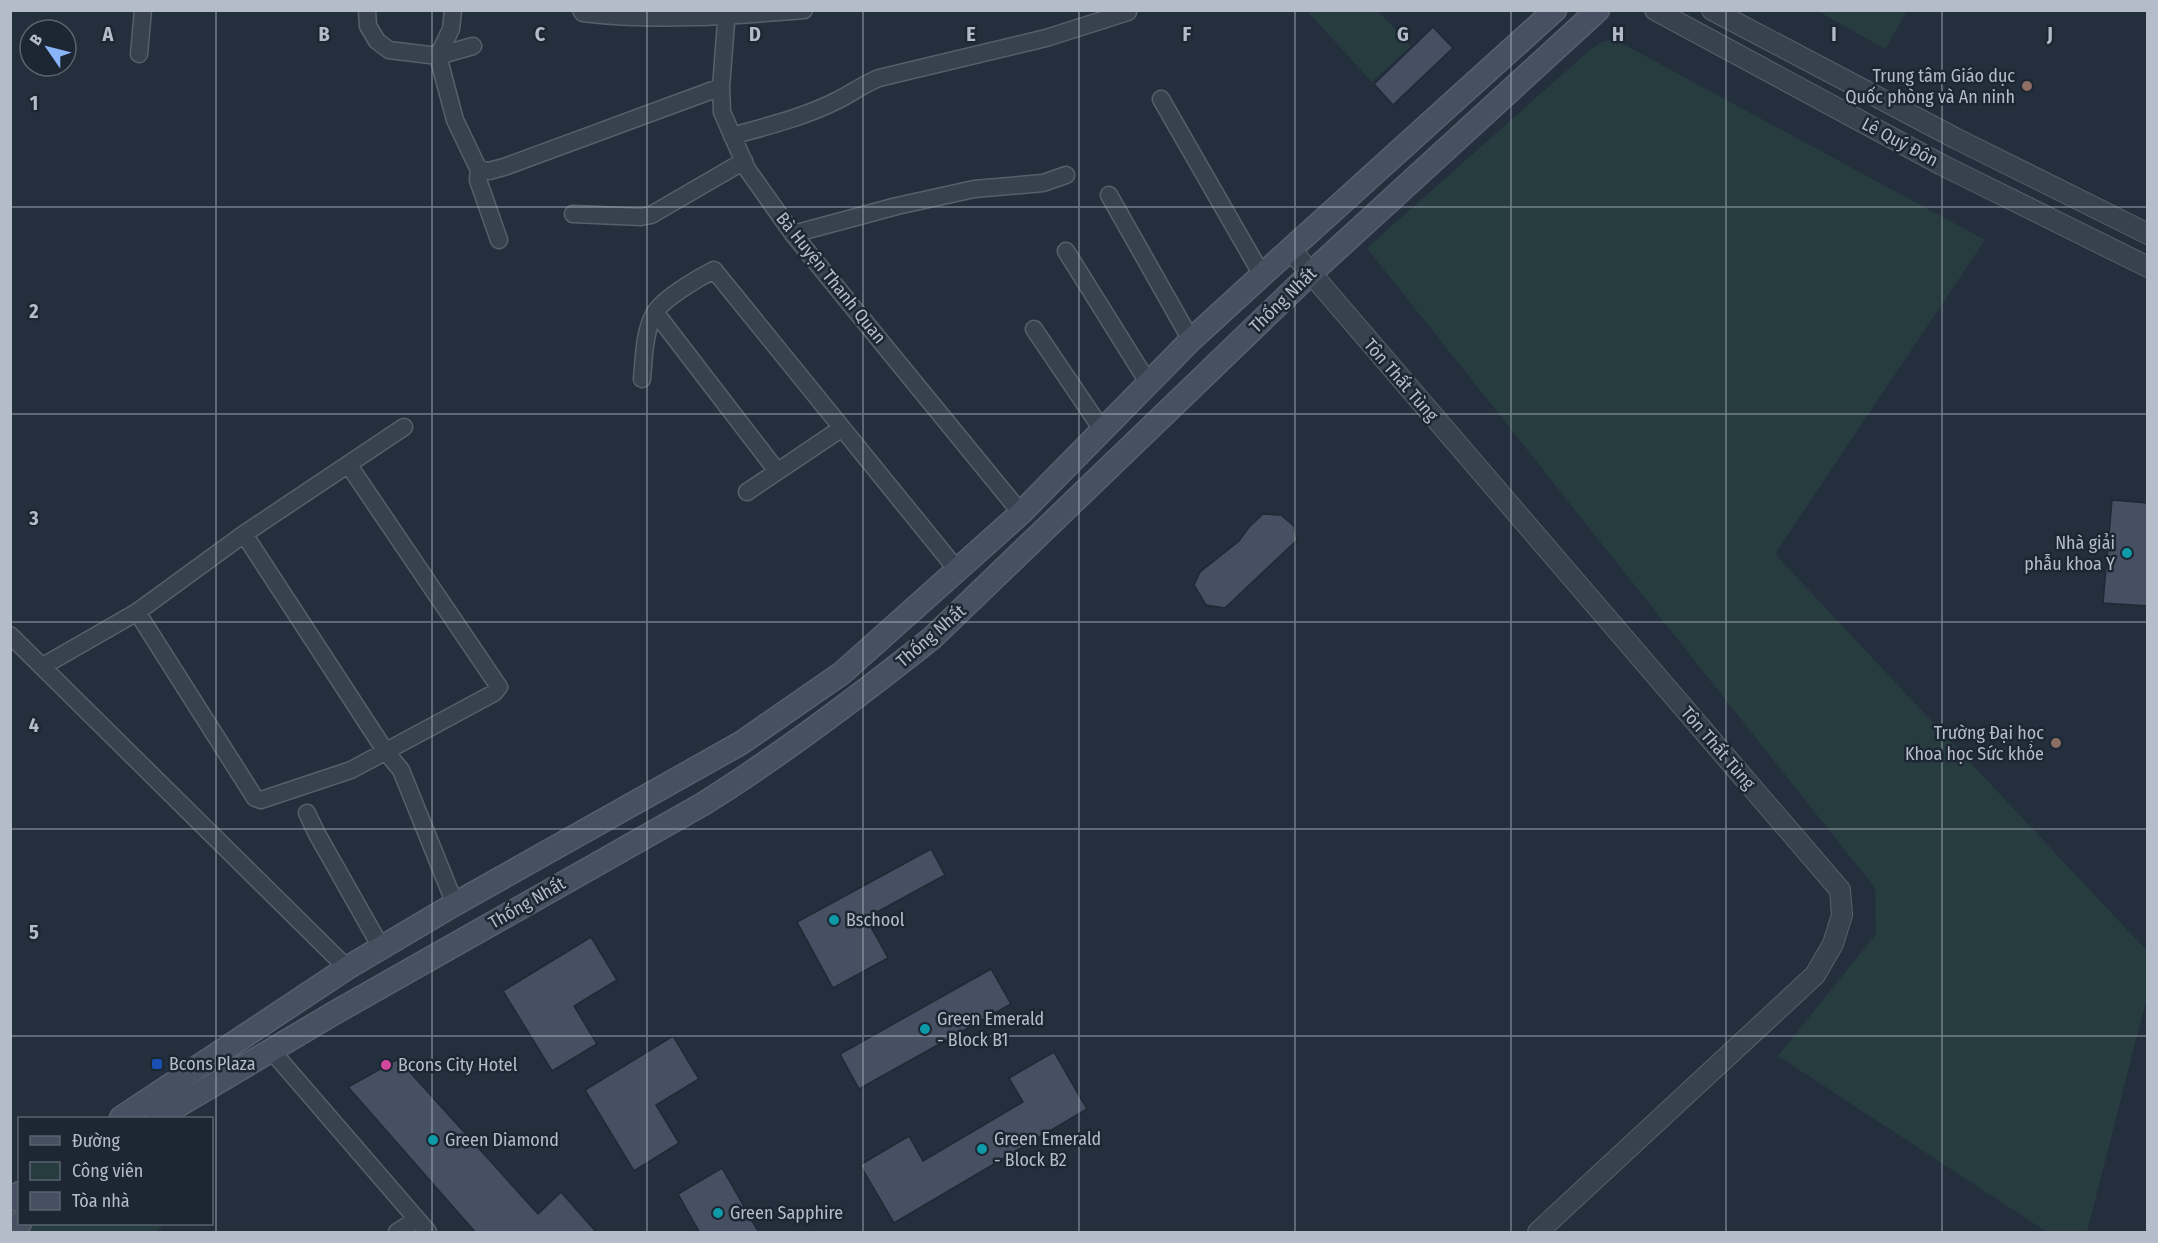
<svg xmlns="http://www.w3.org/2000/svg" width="2158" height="1243" viewBox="0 0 2158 1243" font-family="'Fira Sans Condensed',sans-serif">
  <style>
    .green { fill: #263c3f }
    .building { fill: #455162; stroke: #1f2835; stroke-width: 1.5 }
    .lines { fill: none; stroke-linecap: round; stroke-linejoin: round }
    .minor-casing { stroke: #565f6c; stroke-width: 19 }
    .tertiary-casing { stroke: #565f6c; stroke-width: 22 }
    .secondary-casing { stroke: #565f6c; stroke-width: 25 }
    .minor { stroke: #38414e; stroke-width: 16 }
    .tertiary { stroke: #38414e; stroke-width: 20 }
    .secondary { stroke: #465061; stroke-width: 22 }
    .grid { fill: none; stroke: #b4bcc9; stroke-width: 1.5; stroke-opacity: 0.55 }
    .education-dot { fill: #8d6e63; stroke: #1d2633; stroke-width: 2 }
    .culture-dot { fill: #0f9aa8; stroke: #1d2633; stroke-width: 2 }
    .transit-dot { fill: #1a4fb4; stroke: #1d2633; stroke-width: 2 }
    .hotel-dot { fill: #d1479c; stroke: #1d2633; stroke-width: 2 }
    .labels { text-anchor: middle; stroke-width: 5; stroke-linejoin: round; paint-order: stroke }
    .poi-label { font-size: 18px; fill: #b4bcc9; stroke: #1d2633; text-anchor: start }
    .street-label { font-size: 18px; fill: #b4bcc9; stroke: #1d2633 }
    .grid-label { font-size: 20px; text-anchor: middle; font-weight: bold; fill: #b4bcc9; stroke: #1d2633; stroke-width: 5; stroke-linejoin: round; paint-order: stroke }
  </style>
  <rect width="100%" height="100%" fill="#242f3e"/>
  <path class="green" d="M1307 11H1378L1411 46 1372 82Z
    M1818 11 1907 10V11L1885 49Z
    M1614 39 1985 240 1775 554 2147 951V997L2087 1232H2047L1778 1056 1876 934 1875 888 1367 248 1592 48 1602 42Z
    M24 1224H165L156 1232H12Z"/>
  <path class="building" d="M1433 27 1453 48 1393 105 1374 84Z
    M2112 500 2148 503V606L2103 603Z
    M1263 514 1281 515 1294 526 1297 540 1225 608 1206 605 1194 585 1200 572 1239 541 1249 527Z
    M931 849 945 875 866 918 888 958 833 988 797 922Z
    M591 937 617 980 574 1006 597 1044 552 1071 503 991Z
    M991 969 1011 1004 859 1089 840 1054Z
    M673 1036 699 1079 656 1105 679 1143 634 1171 585 1090Z
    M1054 1052 1087 1109 894 1223 860 1165 909 1136 923 1161 1023 1102 1009 1078Z
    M398 1059 538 1214 561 1192 597 1233H476L348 1087Z
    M722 1168 759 1233H700L678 1194Z"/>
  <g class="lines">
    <g class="minor-casing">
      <path id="minor" d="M367 10 368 26 377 41 389 50 438 56 473 46
        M581 10 583 13C656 22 731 16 804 10
        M727 10 721 87 722 112 747 169 793 234 1021 513
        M139 54 143 10
        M438 56 455 120 476 164 479 169 489 171 504 167 721 87
        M438 56 451 29 453 10
        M1161 99 1262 275
        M732 136C767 126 805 117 838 100 852 93 864 84 879 78L1046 38 1128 12
        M479 169 478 180 499 240
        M1109 195 1191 340
        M573 214 641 217 651 215 744 161
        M793 234 897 206 974 189 1043 183 1066 175
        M1066 251 1149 384
        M655 312 777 471
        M1034 329 1103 431
        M642 379C644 358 644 329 656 311 666 297 698 278 714 270L958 571
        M747 492 842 428
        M244 534 386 752 401 770 455 904
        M137 612 255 798 261 800 351 770 494 693 499 687 348 464
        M10 635 347 968
        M43 666 137 612 244 534 404 427
        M307 813 317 834 382 949
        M271 1050 428 1232
        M397 1232 416 1220"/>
    </g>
    <g class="tertiary-casing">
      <path id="tertiary" d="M1655 10 1942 165 2148 267
        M1712 10 1955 138 2148 234
        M1291 250 1840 890 1842 915 1833 944 1815 975 1538 1232"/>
    </g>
    <g class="secondary-casing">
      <path id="secondary" d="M121 1118 347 968 455 904 741 743 842 673 1021 513 1191 340 1262 275 1555 10
        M157 1118 336 1012 703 804C783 754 858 697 932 638L1310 274 1598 10
        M10 1200 20 1193
        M10 1231 20 1223"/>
    </g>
    <use href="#minor" class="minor"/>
    <use href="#tertiary" class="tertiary"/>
    <use href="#secondary" class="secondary"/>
  </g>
  <path class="grid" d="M216 10V1232M432 10V1232M647 10V1232M863 10V1232M1079 10V1232M1295 10V1232M1511 10V1232M1726 10V1232M1942 10V1232M10 207H2148M10 414H2148M10 622H2148M10 829H2148M10 1036H2148"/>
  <g class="education-dot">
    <circle cx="2027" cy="86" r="6"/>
    <circle cx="2056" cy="743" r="6"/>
  </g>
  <g class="culture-dot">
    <circle cx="2127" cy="553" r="6"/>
    <circle cx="834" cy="920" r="6"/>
    <circle cx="925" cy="1029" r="6"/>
    <circle cx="433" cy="1140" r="6"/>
    <circle cx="982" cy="1149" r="6"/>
    <circle cx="718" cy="1213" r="6"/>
  </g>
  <rect class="transit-dot" x="151" y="1058" width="12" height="12" rx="3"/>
  <circle class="hotel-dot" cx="386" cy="1065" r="6"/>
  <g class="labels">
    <g class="poi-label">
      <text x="2015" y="82" text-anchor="end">Trung tâm Giáo dục<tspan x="2015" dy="21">Quốc phòng và An ninh</tspan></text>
      <text x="2115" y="549" text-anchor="end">Nhà giải<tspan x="2115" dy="21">phẫu khoa Y</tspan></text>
      <text x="2044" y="739" text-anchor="end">Trường Đại học<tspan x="2044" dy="21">Khoa học Sức khỏe</tspan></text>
      <text x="846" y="926">Bschool</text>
      <text x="937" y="1025">Green Emerald<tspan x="937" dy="21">- Block B1</tspan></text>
      <text x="169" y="1070">Bcons Plaza</text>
      <text x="398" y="1071">Bcons City Hotel</text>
      <text x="994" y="1145">Green Emerald<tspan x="994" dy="21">- Block B2</tspan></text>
      <text x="445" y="1146">Green Diamond</text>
      <text x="730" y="1219">Green Sapphire</text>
    </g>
    <g class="street-label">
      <text transform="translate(1900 142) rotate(28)" y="6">Lê Quý Đôn</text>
      <text transform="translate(831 278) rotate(51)" y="6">Bà Huyện Thanh Quan</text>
      <text transform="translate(1283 300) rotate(-44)" y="6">Thống Nhất</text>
      <text transform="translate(1401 380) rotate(49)" y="6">Tôn Thất Tùng</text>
      <text transform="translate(931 636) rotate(-41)" y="6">Thống Nhất</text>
      <text transform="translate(1718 748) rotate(49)" y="6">Tôn Thất Tùng</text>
      <text transform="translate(527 903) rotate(-30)" y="6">Thống Nhất</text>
    </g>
  </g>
  <g class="grid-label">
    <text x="108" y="41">A</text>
    <text x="324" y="41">B</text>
    <text x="540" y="41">C</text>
    <text x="755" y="41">D</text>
    <text x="971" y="41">E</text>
    <text x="1187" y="41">F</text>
    <text x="1403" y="41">G</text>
    <text x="1618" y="41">H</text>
    <text x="1834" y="41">I</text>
    <text x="2050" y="41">J</text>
    <text x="34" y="110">1</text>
    <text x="34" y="318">2</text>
    <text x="34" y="525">3</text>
    <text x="34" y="732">4</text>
    <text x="34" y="939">5</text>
  </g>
  <rect width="2158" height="1243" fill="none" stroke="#b4bcc9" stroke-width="24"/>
  <rect x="18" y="1117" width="195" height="108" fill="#1d2633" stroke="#59626f" stroke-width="1.5"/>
  <rect x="30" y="1136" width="30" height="9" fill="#465061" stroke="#59626f" stroke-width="1.5"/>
  <text x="72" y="1147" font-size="18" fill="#b4bcc9">Đường</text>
  <rect x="30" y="1162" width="30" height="18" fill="#263c3f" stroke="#59626f" stroke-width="1.5"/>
  <text x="72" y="1177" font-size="18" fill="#b4bcc9">Công viên</text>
  <rect x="30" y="1192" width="30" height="18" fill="#455162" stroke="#59626f" stroke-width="1.5"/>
  <text x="72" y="1207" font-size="18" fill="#b4bcc9">Tòa nhà</text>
  <g transform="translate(48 48) rotate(305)"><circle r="28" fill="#1d2633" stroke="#59626f" stroke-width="1.5"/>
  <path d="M0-4.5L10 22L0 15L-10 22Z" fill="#8ab4f8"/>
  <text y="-9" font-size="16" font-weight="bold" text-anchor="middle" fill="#b4bcc9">B</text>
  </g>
</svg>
